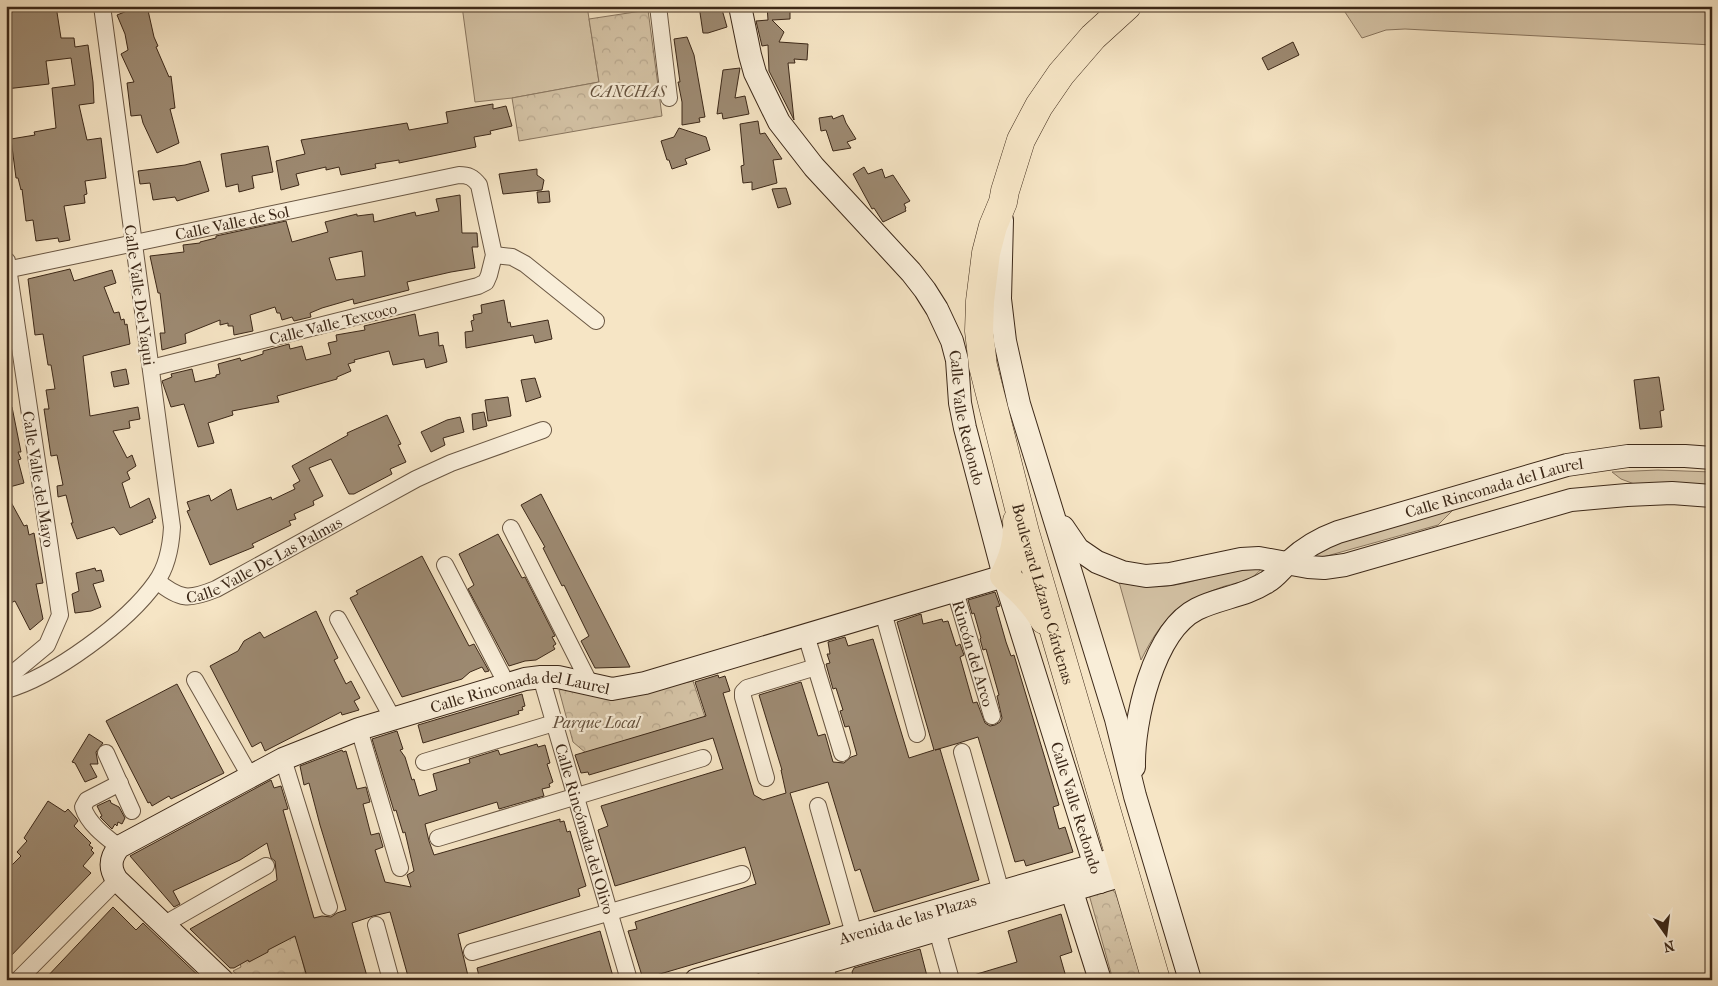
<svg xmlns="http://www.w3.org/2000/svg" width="1718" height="986" viewBox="0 0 1718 986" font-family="'IM FELL French Canon',serif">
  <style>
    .grass { fill: #d6c5a8; stroke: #897660 }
    .park { fill: url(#park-crowns); stroke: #897660 }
    .building { fill: #9d8a72; stroke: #3c2818; fill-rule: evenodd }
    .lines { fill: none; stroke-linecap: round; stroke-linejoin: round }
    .street-casing { stroke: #6a5743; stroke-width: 18 }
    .secondary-casing { stroke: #3c2818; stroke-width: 24 }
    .highway-casing { stroke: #3c2818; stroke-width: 29 }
    .street { stroke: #f9eed9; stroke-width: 16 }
    .secondary { stroke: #f9eed9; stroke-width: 22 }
    .highway { stroke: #f6e5c5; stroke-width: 28 }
    .labels { text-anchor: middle; stroke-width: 4.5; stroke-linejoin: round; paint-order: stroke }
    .park-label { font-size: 16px; font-style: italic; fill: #624f3c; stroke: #f9eed9 }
    .street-label { font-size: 16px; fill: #3c2818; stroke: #f9eed9 }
  </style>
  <defs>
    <pattern id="park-crowns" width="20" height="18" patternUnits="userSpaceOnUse" patternTransform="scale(1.25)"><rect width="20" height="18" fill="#d6c5a8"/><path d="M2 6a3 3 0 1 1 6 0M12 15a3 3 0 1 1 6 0" fill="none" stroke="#b9a990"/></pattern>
  </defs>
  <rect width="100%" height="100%" fill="#f6e5c5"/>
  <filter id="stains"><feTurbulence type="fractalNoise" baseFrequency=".004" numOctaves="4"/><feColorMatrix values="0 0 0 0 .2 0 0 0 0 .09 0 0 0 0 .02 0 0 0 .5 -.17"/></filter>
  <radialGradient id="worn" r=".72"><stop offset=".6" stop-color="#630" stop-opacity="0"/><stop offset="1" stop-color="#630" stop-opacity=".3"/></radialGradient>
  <path class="grass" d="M462 6H587L599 82 512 98 475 102Z
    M1341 6H1712V45L1405 29 1386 30 1362 38Z
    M1658 470 1712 472V486L1637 485 1621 479 1612 472Z
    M1456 507 1438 525 1316 559 1313 548Z
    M1237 567 1262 568C1252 581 1240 582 1225 586 1179 602 1163 616 1141 660L1119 582C1165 594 1194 581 1237 567Z"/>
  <path class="park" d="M648 10 662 116 519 141 512 98 599 82 589 19Z
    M693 681 705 717 586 753 573 742 559 690 572 687 612 699Z
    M1109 885 1116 894 1142 980H1113L1088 891Z
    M296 934 307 980H243L233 971 241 967 239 960Z"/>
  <path class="building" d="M6 6H56L61 38H74L75 47 88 45 93 82 94 103 79 105 87 140 101 138 106 178 85 181 87 194 84 195 85 203 64 206 70 240 59 242 58 238 36 241 33 220 26 221 22 189 21 190 18 178H16L11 139 35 135 34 132 56 128 52 88 75 85 71 58 46 61 49 84 6 89Z
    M125 6H147L154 37 158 46 156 47 169 77 171 76 175 108 170 109 179 143 157 153 143 123 141 115 131 116 127 83 134 82 121 54 128 50 125 34 117 15 127 11Z
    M699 6H721L727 27 708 33H703Z
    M767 6H790V19L772 20 784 32 779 42 808 44 807 60 794 59 795 63H788L794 120 769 71 768 45 762 46 756 21 768 20Z
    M687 37 694 55 705 117 699 118 700 122 682 125V102L678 82H680L674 39Z
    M1293 42 1299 55 1268 70 1262 58Z
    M740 68 735 98 745 96 749 114 723 119 722 113 717 114 723 70Z
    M493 104V109L506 106 512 126 490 131 491 134 474 137 476 147 399 163V160L375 164 376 168 341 175 339 167 326 170V167L296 174 299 185 281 190 276 161 305 154 301 140 407 123 409 130 431 126 448 123 446 112Z
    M843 115 846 123 856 139 847 142 851 148 833 151 826 130 821 131 819 118 832 116 833 119Z
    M758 121 760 134 765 133 782 159 773 160 777 183 752 190V182L743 183 741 166 744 165 740 124Z
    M679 128 706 137 710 150 685 159 687 164 672 169 669 160H667L661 141 674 137Z
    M268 146 273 172 252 176 254 188 239 192 238 184 226 187 221 154Z
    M200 161 209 191 177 201 175 197 153 200 150 183 140 184 138 171 185 165Z
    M864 167 868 174 882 169 885 178 893 175 910 201 904 204 906 208 905 209 906 211 883 222 874 208 872 209 853 174Z
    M537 169V175L544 180 542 190 503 194 499 174Z
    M786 188 791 204 778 208 772 189Z
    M549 191 550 202 538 203 537 192Z
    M460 195 462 233H477L478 247H472L475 268 451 272 407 282 409 290 354 304 353 299 322 308 310 313 311 317 294 321 292 317 282 320 280 313H277L275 307 250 315 253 331 234 335 233 326H228V323L220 325V320L185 334 186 343 162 350 160 333H165L160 293H158L150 256 184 252 183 245 200 243V242L216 238V236L286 221 292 242 328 232 325 222 357 214V216L373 214 374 222 415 212 416 216 439 211 436 199ZM362 251 365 276 336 280 329 258Z
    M70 269 74 281 112 270 116 283 104 287 114 313 119 312 121 320 124 319 125 325 127 324 130 344 83 356 90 416 138 407 140 419 129 421 130 428 113 431 127 458 132 455 136 466 127 472 130 479 122 483 130 508 149 498 156 518 152 520 153 522 120 535 114 527 77 539 71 523H73L66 495 58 497 57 486 63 485 57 455 51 456 44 409H49L46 390 55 389 51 365H48L43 334 35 335 28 279Z
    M504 300 508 323 510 322 511 327 548 320 552 339 535 343 533 335 466 348 465 332 473 331 471 321 474 320 473 315 482 313 481 305Z
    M415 314 419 336 438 332 439 346 443 345 447 362 426 368 424 359 393 365 389 351 354 360 355 362 348 364 351 371 337 377V379L277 396 279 402 232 411 233 415 208 423 214 443 198 447 184 404 171 407 162 381 172 377 171 374 192 369 195 382 216 377V375L220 374 218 364 240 358 241 361 263 354V351L289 344 290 349 302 346 306 360 331 354 328 343 337 341 336 335 365 330 364 326Z
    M126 369 129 384 114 387 111 372Z
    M1659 377 1664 410 1660 411 1662 427 1640 429 1634 380Z
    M535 378 541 397 526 402 521 380Z
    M508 397 511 416 488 421 485 400Z
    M12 407 21 452H18L21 459 18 460 24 483 6 488V408Z
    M484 412 487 426 473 430 472 414Z
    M387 415 401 444 398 445 406 462 390 469 392 474 354 494H349L331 459 309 468 323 496 313 501 314 505 294 514 296 519 289 521 291 525 252 544 254 547 210 565 187 511 190 510 187 502 209 495 211 501 231 489 237 510 271 497 272 500 295 489 293 485 300 481 292 466 348 435 347 433Z
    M460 417 464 432 443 438 445 445 431 452 421 432 447 420Z
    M6 493 24 526 27 525 29 535 34 533 38 556 43 583 36 584 43 619 30 630 15 601 6 605Z
    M541 494 606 620 630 667 595 668 581 641 589 636 564 585 562 586 543 548 545 547 521 505Z
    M498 534 522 578 525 577 555 636 552 637 556 644 553 646 555 649 536 660 525 661 509 666 468 589 474 585 459 554Z
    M422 556 469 646 474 644 489 671 485 672 482 667 470 672 462 679 402 697 350 598 358 594 356 591Z
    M95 568 96 571 101 570 104 581 93 584 101 607 91 611 75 613 72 594 79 591 76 573Z
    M995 592 1000 606 996 607 1006 642 1011 656 1014 655 1059 805 1053 807 1059 829 1065 827 1073 852 1026 866 1024 860 1015 862 978 737 959 743 935 750 940 749 979 880 874 912 860 869 855 871 828 782 790 793 830 924 643 979 628 931 637 929 635 922 756 884 745 847 615 886 598 830 608 826 601 806 716 771 723 769 722 766 713 738 589 775 588 772 581 773 575 755 706 716 695 682 718 675 719 678 725 676 730 691 723 693 754 795 763 800 786 793 781 770H782L759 695 801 682 818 736 825 734 833 762 844 763 851 757 857 755 849 726 845 727 840 711 843 710 836 688 833 689 826 664 830 663 827 654H830L828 642 845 637 848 646 873 639 909 758 934 750 897 622 921 614 923 624 942 619 943 622 948 621 956 646 960 644 964 655 960 657 973 703 977 702 985 723 990 726 995 725 1000 722 1002 718 997 696 999 695 986 649 983 650 980 639 981 638 974 613 972 614 968 600Z
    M316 611 338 658 334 660 346 684 351 681 360 698 354 701 359 710 342 715 341 712 265 751 261 742 252 747 210 666 238 651 244 641 260 632 264 638Z
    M177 684 224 773 171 799 169 796 152 806 150 802 148 803 106 721Z
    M522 694 525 706 522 707 523 710 518 711 519 714 423 743 418 725Z
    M397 731 403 749 400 750 405 757 412 780 414 779 419 796 437 790 433 774 470 763 469 759 498 750 500 755 537 744 538 747 545 745 550 763 547 764 553 782 549 784 550 787 542 789 544 796 499 809 497 802 425 824 429 841 434 855 560 819V822L564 821 567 832 570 831 583 876 586 886 578 889 580 896 458 934 469 980H409L390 912 373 916 352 923 368 980H308L295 936 268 950V952L249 962 248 960 234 968H230L190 929 277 880 275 861 271 858 267 843 240 860 173 891 180 904 174 907 130 856 271 780 274 788 281 786 288 809 283 810 314 918 322 916 331 917 337 913 346 910 320 825 309 783 304 785 300 766 342 750 343 752 346 751 357 789 366 787 370 802 363 804 371 835 379 833 383 847 375 850 385 882 411 887 407 875 414 871 405 832 403 833 396 810 394 811 372 739Z
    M89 734 103 743 96 752 98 764H90L97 777 85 782 75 763 72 762Z
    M110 800 111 803 119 807 125 818 122 824 118 822 117 826 115 824 112 829 100 817 102 816 97 806Z
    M48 801 65 812 68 809 76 818 78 821 74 826 91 843 89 845 93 848 91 850 94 853 83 866 91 873 6 961V871L21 856 17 852 27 841 24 838Z
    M113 907 136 930 143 923 203 980H79L76 977 74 980H44Z
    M1061 914 1072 952 1060 956 1066 977 1058 980H968L967 977 1017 962 1008 931Z
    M600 931 614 980H480L477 968Z
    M920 949 928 980H854L852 972 854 968Z"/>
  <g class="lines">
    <g class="street-casing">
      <g id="street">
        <path d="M658 6 669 98"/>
        <path d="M494 255 512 257 525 264 596 321"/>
        <path id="s1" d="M6 270 459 175C468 175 473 177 479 185L494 255 489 275 486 282 478 286 151 368"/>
        <path d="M511 528 590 684"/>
        <path d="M445 565 502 675 506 685"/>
        <path id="s2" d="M157 581C180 600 189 600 216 589L416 479 451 463 543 430"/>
        <path id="s3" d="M955 591 992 716"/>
        <path d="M883 612 917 734"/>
        <path d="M338 619 393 719"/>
        <path d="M806 635 842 753"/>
        <path id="s4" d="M541 677 629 980"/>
        <path d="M6 679 47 645 60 615 7 261"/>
        <path d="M195 680 250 776"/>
        <path d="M6 690C53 677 128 622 156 582 167 567 171 545 172 527L102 6"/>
        <path d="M359 729 400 868"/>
        <path d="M962 752 1001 892"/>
        <path d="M106 753 132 811"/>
        <path d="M283 759 329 907"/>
        <path d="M424 762 554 723"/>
        <path d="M766 778 743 697V692L747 688 816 667"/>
        <path d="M818 806 854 934"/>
        <path d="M438 838 703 758"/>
        <path d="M119 847C106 837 88 824 83 807L87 800 120 783"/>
        <path d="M163 925 266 866"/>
        <path d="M376 925 391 980"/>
        <path d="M937 930 951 980"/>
        <path d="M472 952 742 874"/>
        <path d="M824 963 829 980"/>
        <path d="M18 980 117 880"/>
      </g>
    </g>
    <g class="secondary-casing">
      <g id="secondary">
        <path id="s5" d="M740 6 750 55 755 73 779 122 814 167 911 272 925 290 937 309 952 341 957 360 960 403 965 428 1004 576 1100 882"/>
        <path d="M1002 220 1000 299 1005 341 1019 404 1116 719 1135 796 1190 980"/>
        <path d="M1063 527 1078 549 1097 562 1122 572 1146 576 1170 574 1241 559 1259 558 1308 567 1324 568 1345 565 1571 500 1627 495 1672 493 1712 496"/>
        <path id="s6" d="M1134 767C1133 722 1153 631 1197 609 1219 598 1246 596 1267 582 1276 577 1282 568 1290 561 1305 547 1319 539 1338 532L1567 465 1628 456H1685L1712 458"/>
        <path d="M1067 876 1100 980"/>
        <path id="s7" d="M222 980 117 880C109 868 110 858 119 847L283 759 359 729 525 679 541 677H558L612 689 645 683 1004 576"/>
        <path id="s8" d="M696 980 1108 861"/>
        <path d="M768 980 1113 878"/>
      </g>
    </g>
    <g class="highway-casing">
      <g id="highway">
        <path id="s9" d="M1127 6 1093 37 1061 74 1039 106 1021 140 1005 191 1003 202 993 226 986 253 980 301 979 331 983 366 1025 532 1156 980"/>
        <path d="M1017 521C1018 542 1013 558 1004 576 1020 589 1034 602 1044 620"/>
      </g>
    </g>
    <use href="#street" class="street"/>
    <use href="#secondary" class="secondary"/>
    <use href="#highway" class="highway"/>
  </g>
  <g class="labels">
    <g class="park-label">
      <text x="628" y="97">CANCHAS</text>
      <text x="596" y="728">Parque Local</text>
    </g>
    <g class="street-label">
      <text dy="6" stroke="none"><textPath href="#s1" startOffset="231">Calle Valle de Sol</textPath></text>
      <text transform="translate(140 295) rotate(82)" y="6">Calle Valle Del Yaqui</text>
      <text transform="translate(333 323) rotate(-14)" y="6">Calle Valle Texcoco</text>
      <text dy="6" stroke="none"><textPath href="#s5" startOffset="482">Calle Valle Redondo</textPath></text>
      <text transform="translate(39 479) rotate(81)" y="6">Calle Valle del Mayo</text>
      <text dy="6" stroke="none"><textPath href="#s6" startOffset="502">Calle Rinconada del Laurel</textPath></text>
      <text dy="6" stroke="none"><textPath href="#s2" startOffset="120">Calle Valle De Las Palmas</textPath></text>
      <text dy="6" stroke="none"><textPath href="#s9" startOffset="640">Boulevard Lázaro Cárdenas</textPath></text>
      <text dy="6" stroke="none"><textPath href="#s3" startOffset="65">Rincón del Arco</textPath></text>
      <text dy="6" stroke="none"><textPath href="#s7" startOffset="616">Calle Rinconada del Laurel</textPath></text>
      <text dy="6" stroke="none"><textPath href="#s5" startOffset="888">Calle Valle Redondo</textPath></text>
      <text dy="6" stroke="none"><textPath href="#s4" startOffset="158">Calle Rincónada del Olivo</textPath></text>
      <text dy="6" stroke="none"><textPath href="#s8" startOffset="220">Avenida de las Plazas</textPath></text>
    </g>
  </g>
  <rect width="1718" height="986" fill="none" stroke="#f6e5c5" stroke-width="25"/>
  <rect x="8" y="8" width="1703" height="971" fill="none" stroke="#3c2818" stroke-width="2.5"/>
  <rect x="12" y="12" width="1693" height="961" fill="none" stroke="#3c2818"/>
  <g transform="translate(1666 934) rotate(166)" stroke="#f9eed9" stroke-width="4" paint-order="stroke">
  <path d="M0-4L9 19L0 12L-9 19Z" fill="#3c2818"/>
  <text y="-8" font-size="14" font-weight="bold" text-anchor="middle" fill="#3c2818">N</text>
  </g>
  <rect width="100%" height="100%" filter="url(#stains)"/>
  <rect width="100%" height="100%" fill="url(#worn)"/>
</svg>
